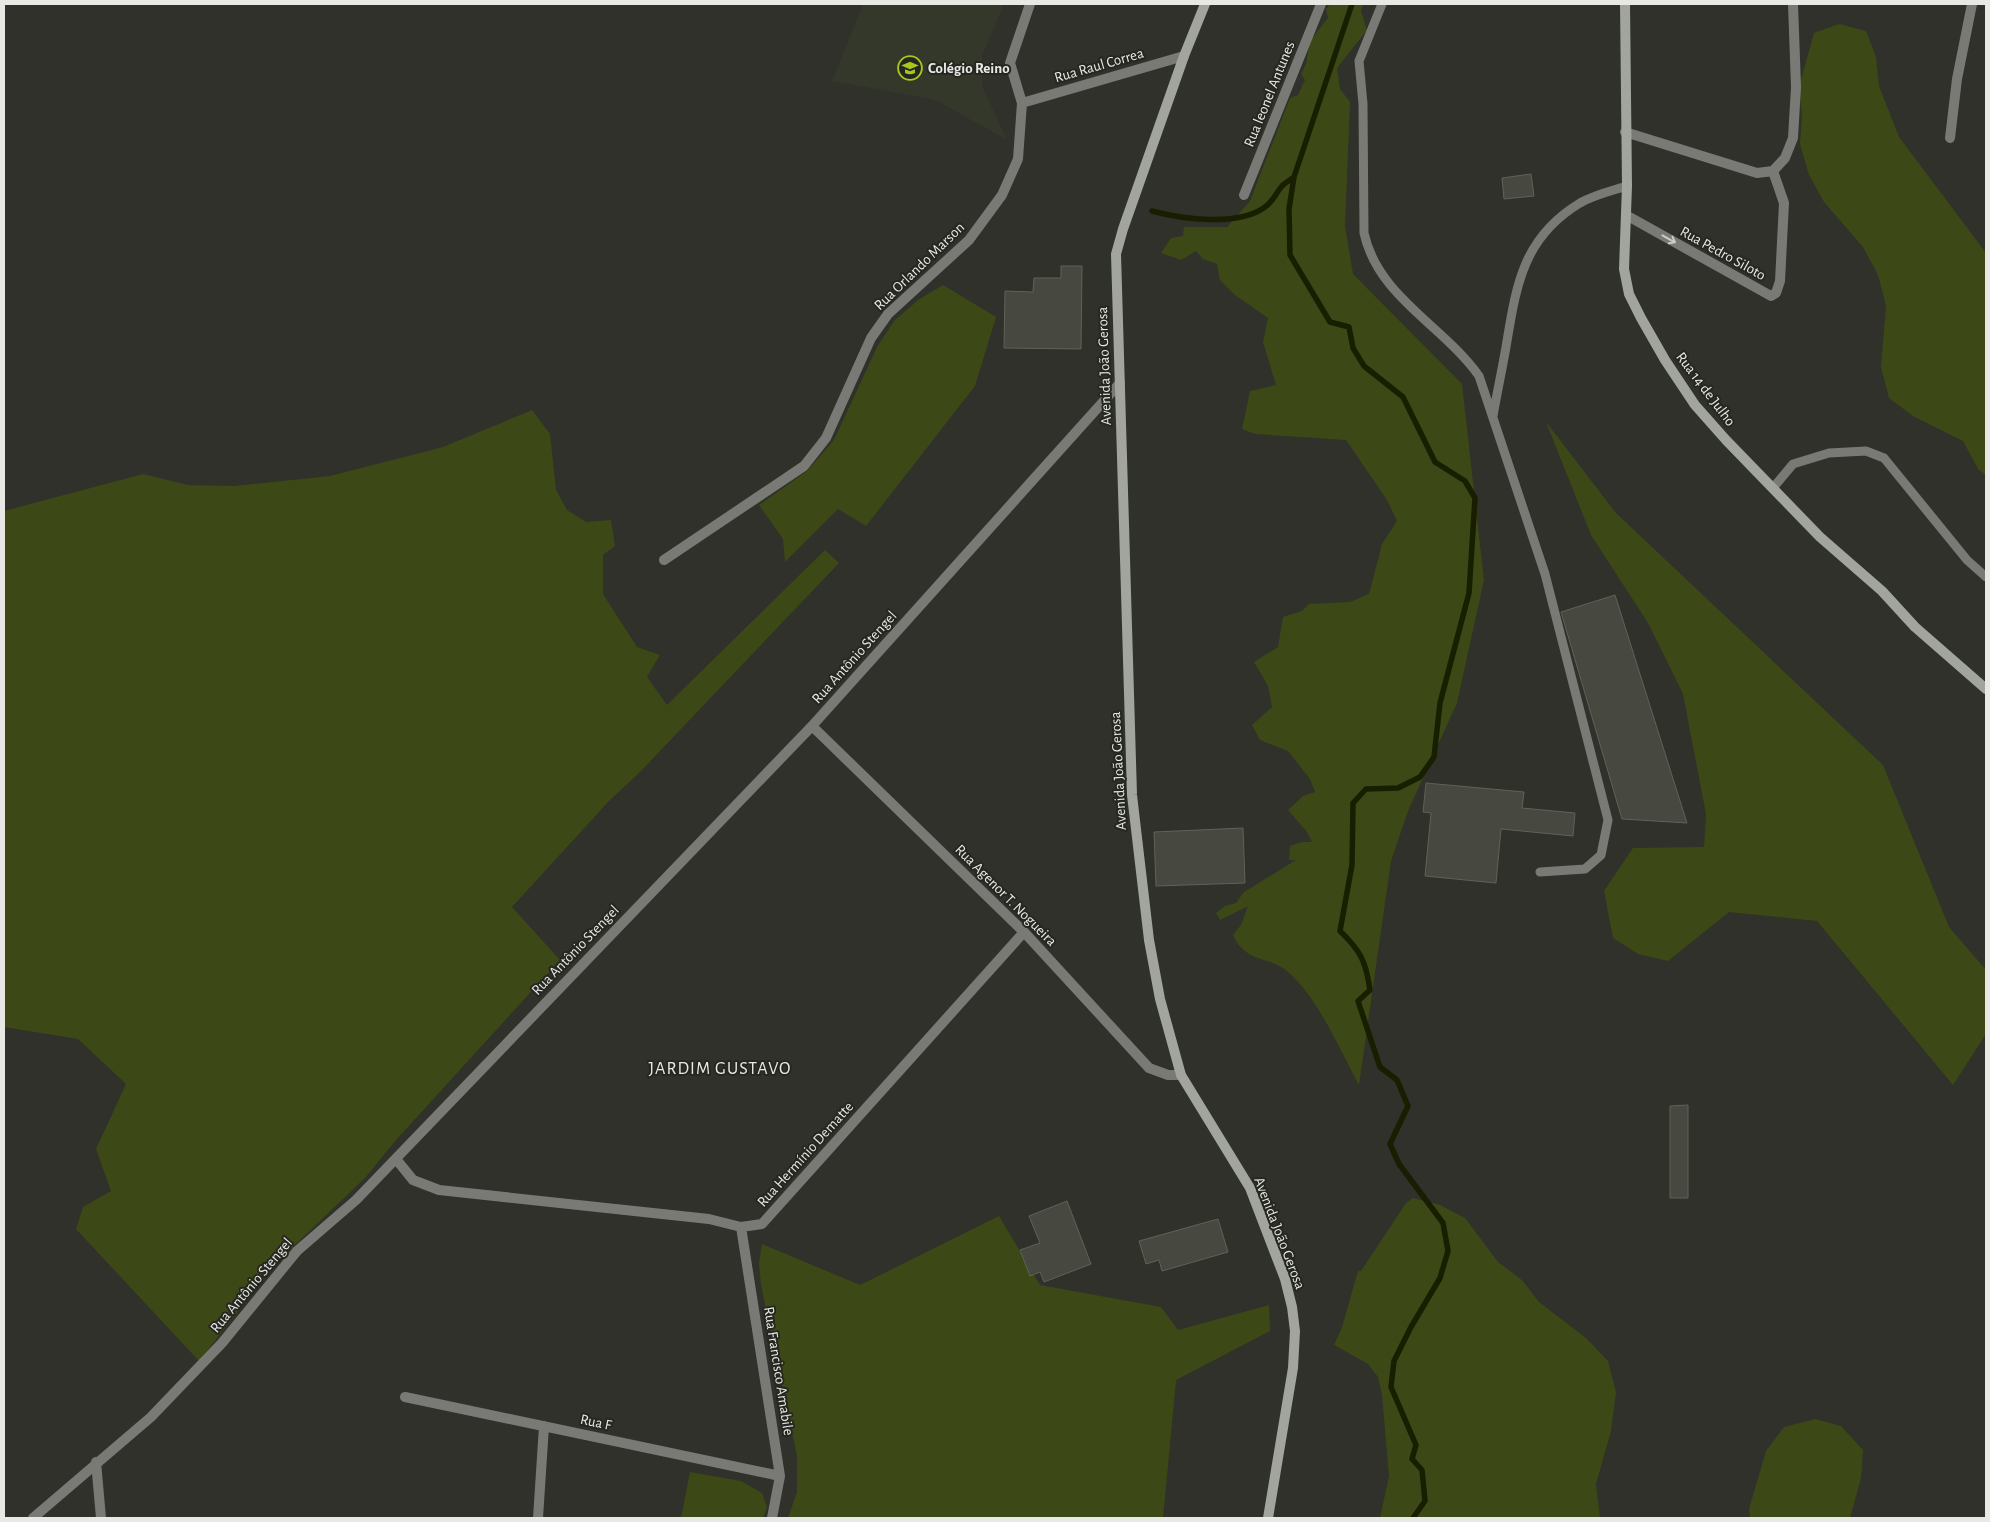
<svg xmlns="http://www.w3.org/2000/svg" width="1990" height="1522" viewBox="0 0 1990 1522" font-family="'Alegreya Sans',sans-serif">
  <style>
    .built { fill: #34382a }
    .green { fill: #3d4817 }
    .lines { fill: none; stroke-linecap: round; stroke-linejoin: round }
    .stream { stroke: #181f00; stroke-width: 5.5 }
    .building { fill: #474941; stroke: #60625a }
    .lane { stroke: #797a76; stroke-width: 9 }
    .street { stroke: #797a76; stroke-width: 10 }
    .secondary { stroke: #a2a49e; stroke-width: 10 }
    .oneway { stroke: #cccdc9 }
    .labels { text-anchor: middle; stroke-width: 4; stroke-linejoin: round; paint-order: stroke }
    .street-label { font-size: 15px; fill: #e8e9e5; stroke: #252720 }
    .poi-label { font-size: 15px; font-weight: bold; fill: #e8e9e5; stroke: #252720; text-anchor: start }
    .quarter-label { font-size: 18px; letter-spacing: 1px; fill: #e8e9e5; stroke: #252720 }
  </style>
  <rect width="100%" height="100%" fill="#2f312a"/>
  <path class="built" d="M863 4H1004L982 56V86L1007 140 935 100 832 81Z"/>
  <path class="green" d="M1330 4H1363L1361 11 1367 30 1337 68 1340 89 1350 102 1345 226 1353 274 1462 384 1484 580 1457 703 1408 811 1391 861 1359 1085C1340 1050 1318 998 1288 972 1270 956 1245 963 1233 935L1241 925 1248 906 1220 920 1216 913 1225 906 1236 903 1244 892 1296 860H1289L1290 846 1302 842H1312L1307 832 1288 810 1303 796 1315 792 1310 779 1288 751 1260 740 1252 725 1272 707 1268 686 1254 662 1278 647 1283 617 1302 611 1309 604 1350 602 1369 594 1382 544 1397 521 1387 500 1346 440 1255 434 1242 429 1250 391 1276 385 1263 342 1268 318 1235 295 1220 280 1217 264 1203 259 1196 251 1181 260 1161 253 1171 238 1183 236 1184 227H1227L1250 201 1290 98 1298 95 1305 80 1301 74 1306 64 1310 41 1328 18 1326 9Z
    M1839 24 1866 31 1876 57 1879 86 1899 137 1986 253V475L1978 469 1963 441 1913 416 1889 398 1881 367 1886 306 1878 275 1863 247 1824 202 1809 175 1800 144 1802 116 1799 87 1814 33Z
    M943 285 996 317 975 386 866 526 838 509 785 562 783 539 759 505 807 471 834 440 877 347 894 321 918 300Z
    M532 410 550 434 556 490 567 510 586 522 611 520 615 546 603 555V594L637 647 660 655 647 677 667 705 825 550 839 563 640 772 609 801 512 907 560 960 396 1140 365 1178 276 1263 199 1361 76 1229 83 1207 111 1191 96 1149 126 1084 78 1039 4 1027V511L143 474 188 485 234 486 330 476 443 447Z
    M1546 422 1616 513 1883 765 1949 927 1986 970V1034L1953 1085 1817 921 1729 912 1668 961 1638 954 1613 938 1604 891 1633 848 1704 847 1706 814 1683 694 1648 623 1591 535Z
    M1413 1198 1440 1205 1465 1218 1498 1262 1522 1280 1539 1302 1586 1338 1608 1361 1616 1392 1611 1431 1596 1484 1600 1518H1380L1389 1476 1382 1395 1378 1377 1368 1364 1334 1345 1342 1327 1358 1271H1361L1406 1203Z
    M999 1216 1040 1285 1161 1307 1178 1330 1269 1305 1270 1331 1176 1380 1163 1518H788L797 1492V1456L761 1285 759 1263 762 1244 860 1285Z
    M1815 1419 1841 1426 1863 1450 1861 1478 1850 1518H1750L1749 1509 1766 1451 1784 1427Z
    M690 1472 741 1481 762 1493 767 1507 763 1518H681Z"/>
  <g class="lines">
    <path class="stream" d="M1294 177 1289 209 1290 255 1330 322 1349 327 1353 348 1364 366 1403 397 1435 462 1465 481 1475 498 1469 593 1440 703 1434 757 1420 777 1398 788 1366 789 1353 803 1352 865 1340 931C1361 951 1366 962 1370 990L1358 1001 1380 1067 1397 1080 1408 1106 1390 1144 1399 1164 1443 1223 1448 1251 1440 1278 1411 1327 1394 1361 1391 1387 1416 1445 1412 1459 1422 1470 1425 1501 1413 1518
      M1152 211C1182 219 1238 227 1265 207 1274 201 1275 194 1282 186 1285 183 1290 180 1294 177L1352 4"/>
  </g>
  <path class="building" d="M1531 174 1534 196 1504 199 1502 178Z
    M1061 266H1082L1081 349 1004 348 1005 291 1033 292 1034 278H1061Z
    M1615 595 1687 823 1622 819 1561 612Z
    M1426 783 1524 792 1522 808 1575 813 1573 836 1501 829 1496 883 1425 876 1431 813 1423 812Z
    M1243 828 1245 883 1156 886 1154 832Z
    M1688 1105V1198H1670V1106Z
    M1067 1201 1091 1264 1044 1282 1040 1272 1030 1276 1020 1250 1040 1243 1029 1216Z
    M1218 1219 1228 1252 1162 1271 1159 1260 1146 1264 1139 1241Z"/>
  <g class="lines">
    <path class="lane" d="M1382 4 1359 61 1363 104 1364 233C1378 297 1443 325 1479 376L1545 574 1608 820 1601 855 1585 869 1540 872
      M1493 416C1497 393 1502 370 1506 347 1516 287 1522 238 1580 203 1594 195 1611 191 1627 186
      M1773 488 1793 464 1829 453 1866 451 1884 458 1967 560 1986 577"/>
    <path class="street" d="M1022 103 1184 56
      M1625 132 1757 173 1773 171 1785 158 1793 138 1796 87 1793 4
      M1950 138 1957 79 1972 4
      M1244 195 1321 4
      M1626 215 1771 296 1776 293 1780 281 1784 203 1773 171
      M664 560 804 466 826 438 871 338 888 314 969 240 1002 195 1018 159 1022 103 1010 63 1030 4
      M812 726 1024 932 1149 1068 1168 1075H1181
      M396 1159 413 1180 439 1190 709 1219 741 1227 762 1224 1024 932
      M741 1227 780 1476 772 1518
      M405 1397 780 1476
      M96 1462 101 1518
      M33 1518 151 1417 222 1343 297 1251 356 1200 812 726 1120 383
      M538 1518 544 1426"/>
    <path class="secondary" d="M1205 4 1184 56 1123 229 1116 254 1132 795 1149 940 1160 999 1181 1075 1250 1188 1285 1279 1292 1307 1295 1331 1293 1368 1268 1518
      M1625 4 1627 186 1624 269 1629 294 1641 318 1665 360 1695 405 1726 440 1820 537 1882 591 1915 627 1986 689"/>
  </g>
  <defs><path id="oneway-shaft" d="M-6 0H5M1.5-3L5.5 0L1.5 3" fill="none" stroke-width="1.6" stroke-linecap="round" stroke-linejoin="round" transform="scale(1.25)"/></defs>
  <use class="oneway" href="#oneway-shaft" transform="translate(1669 239) rotate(29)"/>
  <defs>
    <g id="school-ring" transform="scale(1.25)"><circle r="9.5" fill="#252720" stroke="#a8c71d" stroke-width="1.5"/><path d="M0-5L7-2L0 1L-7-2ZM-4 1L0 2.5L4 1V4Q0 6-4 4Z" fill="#a8c71d"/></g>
  </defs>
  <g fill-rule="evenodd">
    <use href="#school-ring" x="910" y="68"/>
  </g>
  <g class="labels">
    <g class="street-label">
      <text transform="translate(1099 65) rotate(-16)" y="5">Rua Raul Correa</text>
      <text transform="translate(1269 94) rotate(-68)" y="5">Rua leonel Antunes</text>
      <text transform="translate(1723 253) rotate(29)" y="5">Rua Pedro Siloto</text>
      <text transform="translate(919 266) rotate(-44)" y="5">Rua Orlando Marson</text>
      <text transform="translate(1104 366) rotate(-92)" y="5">Avenida João Gerosa</text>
      <text transform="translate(1706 389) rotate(53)" y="5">Rua 14 de Julho</text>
      <text transform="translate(854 657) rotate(-48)" y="5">Rua Antônio Stengel</text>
      <text transform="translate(1118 771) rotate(-93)" y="5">Avenida João Gerosa</text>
      <text transform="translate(1006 895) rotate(45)" y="5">Rua Agenor T. Nogueira</text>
      <text transform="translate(575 950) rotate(-46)" y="5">Rua Antônio Stengel</text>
      <text transform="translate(805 1154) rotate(-48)" y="5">Rua Hermínio Dematte</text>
      <text transform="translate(1280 1233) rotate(69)" y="5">Avenida João Gerosa</text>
      <text transform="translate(251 1285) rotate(-50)" y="5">Rua Antônio Stengel</text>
      <text transform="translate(779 1371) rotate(81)" y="5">Rua Francisco Amabile</text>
      <text transform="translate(596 1422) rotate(12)" y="5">Rua F</text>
    </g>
    <g class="poi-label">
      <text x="928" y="73">Colégio Reino</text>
    </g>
    <g class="quarter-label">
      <text x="720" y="1074">JARDIM GUSTAVO</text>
    </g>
  </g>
  <rect width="1990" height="1522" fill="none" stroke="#e8e9e5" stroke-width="10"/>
</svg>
